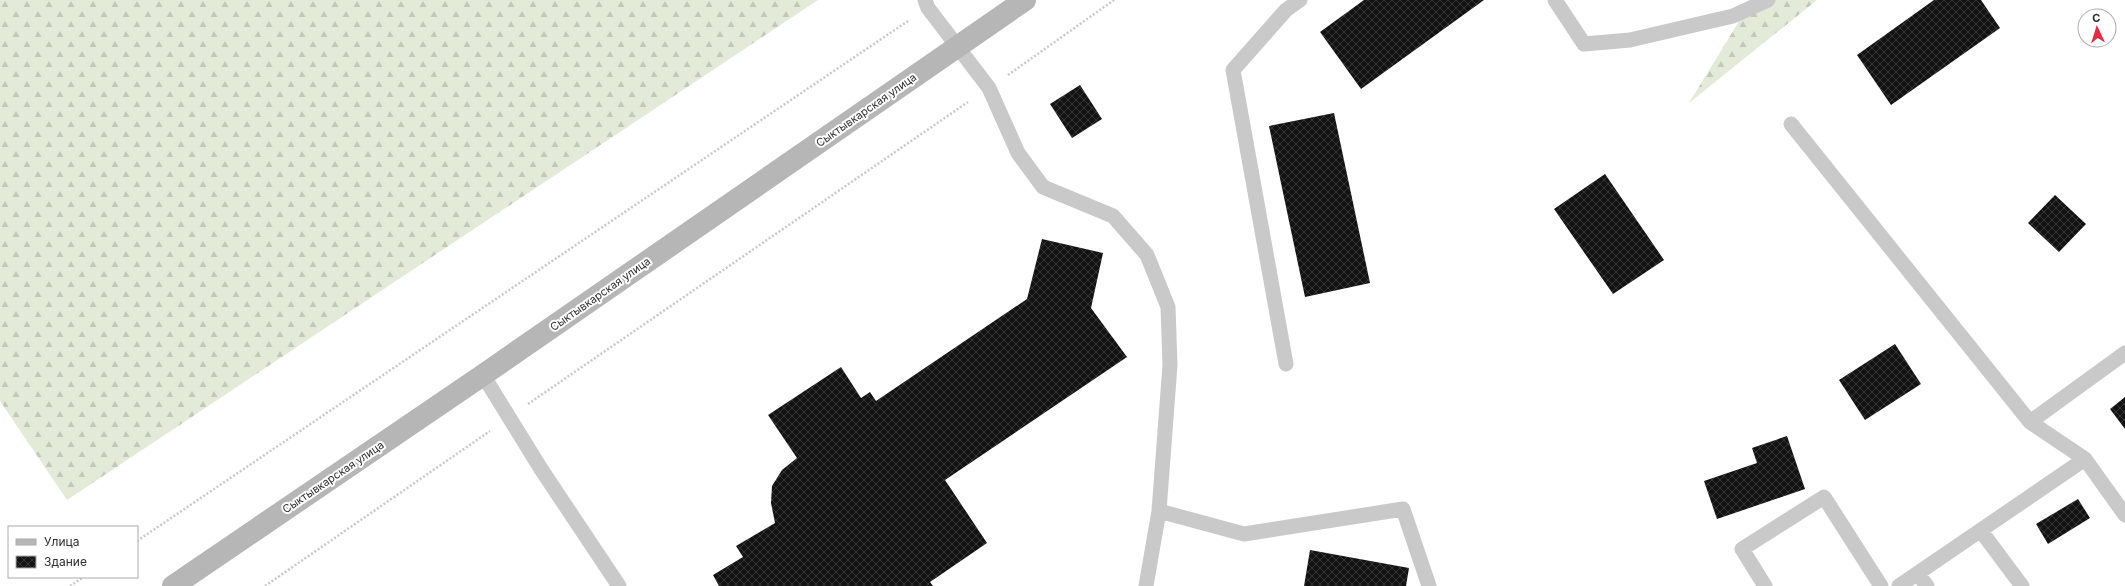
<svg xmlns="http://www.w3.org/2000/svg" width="2125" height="586" viewBox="0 0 2125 586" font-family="Inter,sans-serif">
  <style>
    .forest { fill: url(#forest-firs) }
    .building { fill: url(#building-cross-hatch) }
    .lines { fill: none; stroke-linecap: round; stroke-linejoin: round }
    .path { stroke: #c9c9c9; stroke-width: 2.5; stroke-dasharray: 2 2; stroke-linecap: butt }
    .lane { stroke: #c9c9c9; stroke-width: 15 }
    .secondary { stroke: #b6b6b6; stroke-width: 22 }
    .labels { text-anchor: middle; stroke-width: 4; stroke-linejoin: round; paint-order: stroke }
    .street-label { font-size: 11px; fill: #2c2c2c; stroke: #fff }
  </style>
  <defs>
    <pattern id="forest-firs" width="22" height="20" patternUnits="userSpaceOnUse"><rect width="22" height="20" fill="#e3ead8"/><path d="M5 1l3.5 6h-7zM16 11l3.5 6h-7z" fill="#c3c9ba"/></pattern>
    <pattern id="building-cross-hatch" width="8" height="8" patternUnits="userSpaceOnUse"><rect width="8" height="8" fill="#131313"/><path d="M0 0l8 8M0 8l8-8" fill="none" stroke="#363636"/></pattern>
  </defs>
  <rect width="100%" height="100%" fill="#fff"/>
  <path class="forest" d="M0 0H818L67 500 0 401Z
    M1752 0H1817L1689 103Z"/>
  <path class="building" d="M1364 0H1484L1361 89 1320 32Z
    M1934 0H1981L2000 28 1891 105 1857 55Z
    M1080 85 1102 119 1072 138 1050 104Z
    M1334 113 1370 283 1305 297 1269 126Z
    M1605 174 1664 260 1613 294 1554 209Z
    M2055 195 2086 224 2059 252 2028 223Z
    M1042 239 1103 253 1091 308 1127 357 945 480 987 543 930 582 933 586H719L713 575 743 557 736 546 775 523 771 503 772 486 782 470 797 458 768 415 841 367 861 398 870 392 876 401 1027 299Z
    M1895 344 1921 384 1865 420 1839 380Z
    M2125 397V429L2110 409Z
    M1787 436 1805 489 1717 519 1704 481 1757 463 1752 448Z
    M2078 499 2090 518 2048 544 2036 524Z
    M1310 550 1409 568 1406 586H1304Z"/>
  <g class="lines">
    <path class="path" d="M1008 75 1114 0
      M528 404 968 102
      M137 541 908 21
      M70 586 84 577
      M265 586 490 431"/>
    <path class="lane" d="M925 0 928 8 989 88 1018 153 1043 187 1113 216 1147 255 1168 307 1170 365 1159 511 1146 586
      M1555 0 1584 44 1630 40 1733 16 1768 0
      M1791 124 2030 422 2085 459 2125 515
      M1286 364 1233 70 1286 10 1300 0
      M483 375 541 469 619 586
      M2030 422 2125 353
      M1159 511 1244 534 1403 509 1429 586
      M1981 531 2022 586
      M1918 574 1927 586
      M1765 586 1742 549 1824 497 1881 586
      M1899 586 2085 459"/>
    <path class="secondary" d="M173 586 483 375 1025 0"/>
  </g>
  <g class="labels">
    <g class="street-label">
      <text transform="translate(866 110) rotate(-35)" y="4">Сыктывкарская улица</text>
      <text transform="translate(600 294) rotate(-35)" y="4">Сыктывкарская улица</text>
      <text transform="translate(333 477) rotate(-34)" y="4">Сыктывкарская улица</text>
    </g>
  </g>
  <rect x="8" y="526" width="130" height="52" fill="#ffffff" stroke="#ababab"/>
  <rect x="16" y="539" width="20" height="6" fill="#b6b6b6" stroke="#ababab"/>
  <text x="44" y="546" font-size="12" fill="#2c2c2c">Улица</text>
  <rect x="16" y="556" width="20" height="12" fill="url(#building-cross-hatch)" stroke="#ababab"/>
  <text x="44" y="566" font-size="12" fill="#2c2c2c">Здание</text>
  <g transform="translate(2097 28) rotate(356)"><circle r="19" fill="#ffffff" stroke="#ababab"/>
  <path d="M0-3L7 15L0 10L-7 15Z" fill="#e82942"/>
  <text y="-6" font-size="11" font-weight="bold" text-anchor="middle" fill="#2c2c2c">С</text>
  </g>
</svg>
